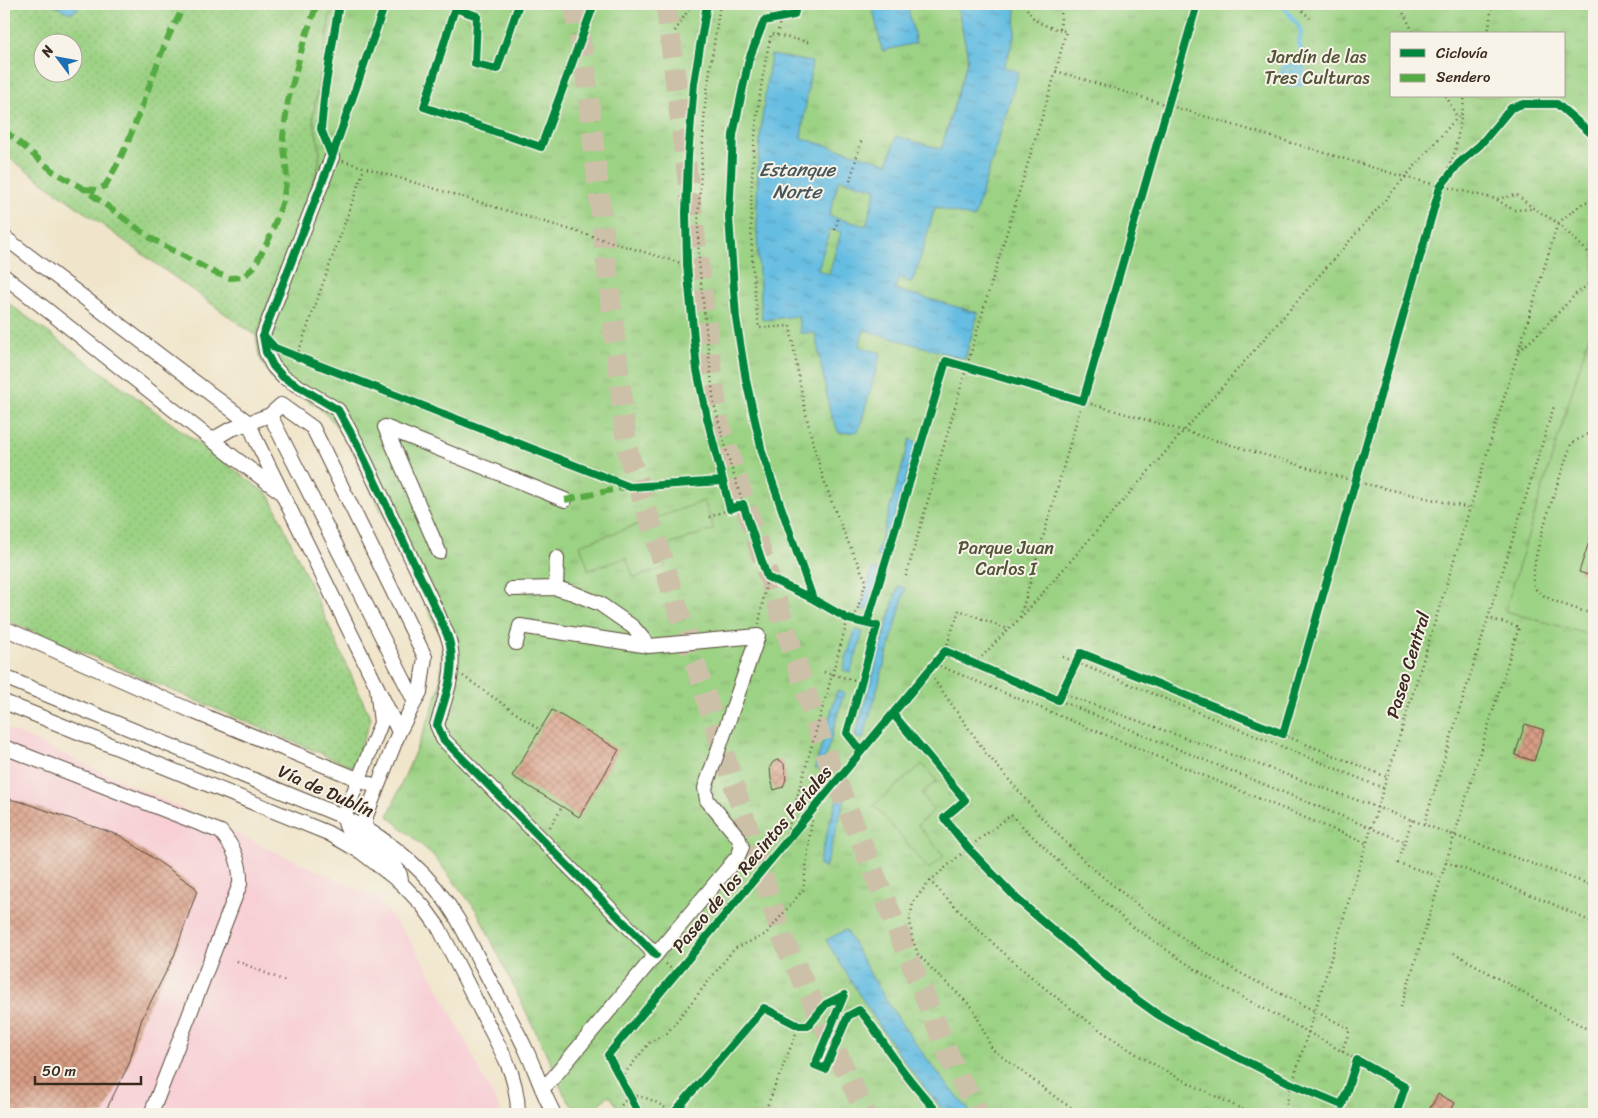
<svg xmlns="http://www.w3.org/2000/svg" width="1598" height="1118" viewBox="0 0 1598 1118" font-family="Sriracha,sans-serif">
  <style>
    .built { fill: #f7cfd5 }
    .grass { fill: url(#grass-dots); stroke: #6c7e51; fill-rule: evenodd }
    .park { fill: url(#park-tufts); stroke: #6c7e51; fill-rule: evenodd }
    .garden { fill: #9cd284; stroke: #6c7e51 }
    .water { fill: url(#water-ripples); stroke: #507480; fill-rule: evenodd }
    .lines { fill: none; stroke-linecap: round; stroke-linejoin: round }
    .stream { stroke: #65bde2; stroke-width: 4.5 }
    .building { fill: url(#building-cross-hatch) }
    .highway-tunnel { stroke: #ccc0a8; stroke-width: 21; stroke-dasharray: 21 11; stroke-linecap: butt }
    .minor-casing { stroke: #564638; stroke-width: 16 }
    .path { stroke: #564638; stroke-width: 2.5; stroke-dasharray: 1 4; stroke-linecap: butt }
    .minor { stroke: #fff; stroke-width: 14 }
    .quiet { stroke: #55ab43; stroke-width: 6; stroke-dasharray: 12 6; stroke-linecap: butt }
    .cycleway-casing { stroke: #f7f3e8; stroke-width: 11 }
    .cycleway { stroke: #00873e; stroke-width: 8 }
    .labels { text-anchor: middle; stroke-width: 4; stroke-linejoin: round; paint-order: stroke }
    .park-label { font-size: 18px; fill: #535438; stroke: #f7f3e8 }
    .street-label { font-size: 18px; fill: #3b2a1e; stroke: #f7f3e8 }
    .water-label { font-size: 19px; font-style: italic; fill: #485659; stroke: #f7f3e8 }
  </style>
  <defs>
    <pattern id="grass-dots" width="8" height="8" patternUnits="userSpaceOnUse" patternTransform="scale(1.25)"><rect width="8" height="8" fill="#9cd284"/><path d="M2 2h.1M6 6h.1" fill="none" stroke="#87b472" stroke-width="1.8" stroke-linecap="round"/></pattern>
    <pattern id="park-tufts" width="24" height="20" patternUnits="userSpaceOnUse" patternTransform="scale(1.25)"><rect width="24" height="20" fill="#9cd284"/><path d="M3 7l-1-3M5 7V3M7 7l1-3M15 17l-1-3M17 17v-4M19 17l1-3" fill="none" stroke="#87b472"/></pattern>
    <pattern id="water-ripples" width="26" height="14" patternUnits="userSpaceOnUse" patternTransform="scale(1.25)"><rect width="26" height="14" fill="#65bde2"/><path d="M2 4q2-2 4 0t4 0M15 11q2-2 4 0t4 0" fill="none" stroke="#549ab7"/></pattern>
    <pattern id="building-cross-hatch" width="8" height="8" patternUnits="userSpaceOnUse" patternTransform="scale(1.25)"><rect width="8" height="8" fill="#d89d85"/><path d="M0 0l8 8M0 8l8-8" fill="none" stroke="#b0806c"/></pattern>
  </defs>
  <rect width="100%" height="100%" fill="#f7f3e8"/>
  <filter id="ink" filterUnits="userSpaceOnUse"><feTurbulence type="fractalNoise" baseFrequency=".02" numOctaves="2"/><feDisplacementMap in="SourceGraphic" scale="10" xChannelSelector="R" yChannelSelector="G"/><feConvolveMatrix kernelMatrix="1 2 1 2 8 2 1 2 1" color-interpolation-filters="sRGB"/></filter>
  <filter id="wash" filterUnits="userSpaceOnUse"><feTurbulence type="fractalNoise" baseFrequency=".0096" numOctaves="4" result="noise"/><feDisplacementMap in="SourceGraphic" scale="20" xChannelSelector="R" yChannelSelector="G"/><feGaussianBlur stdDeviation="1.12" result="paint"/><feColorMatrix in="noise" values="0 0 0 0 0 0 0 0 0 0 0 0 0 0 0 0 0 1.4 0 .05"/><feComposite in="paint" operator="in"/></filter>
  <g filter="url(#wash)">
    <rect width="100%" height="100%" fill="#f0e5ca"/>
    <path class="built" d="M4 727 377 898 410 940 437 985 502 1114H4Z"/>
    <path class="grass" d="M4 4H332L313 117 320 151 319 166 256 336 4 154ZM42 42H72V72H42Z
      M4 300 270 496 371 719 353 767 4 619Z"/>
    <path class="park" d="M332 4H1594V1114H622L619 1108 609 1095 593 1109 591 1114H580C565 1100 558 1084 552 1065L477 911 433 855 388 816 430 716 440 685 443 641 354 454 332 420 317 406 272 379 259 356 256 336 319 166 320 151 313 117ZM1392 34H1564V96H1392Z"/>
    <path class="garden" d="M1594 320V636L1505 611Z
      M704 501 714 529 660 548 666 567 634 578 626 558 589 570 580 545Z
      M922 764 937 781 921 794 934 810 918 825 944 856 929 869 874 805Z"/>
    <path class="water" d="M51 4H79L78 9 70 13Z
      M872 4H907L916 43 882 51Z
      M957 4H1016L1015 35 1004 67 1019 72 974 218 935 207 919 263 912 282 899 278 895 289 978 313 965 359 864 330 859 346 881 353 859 430 855 432 839 433 830 412 815 333H800L798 316 762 320C761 290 757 261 757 231 756 172 761 113 771 55L812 62 801 138 888 163 896 136 941 149 968 58ZM839 179 876 189 866 226 829 216ZM830 229 841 232 829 274 818 270Z
      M910 439 917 442 883 558 876 556Z
      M872 569 880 571 868 611 861 609Z
      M898 586 906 588 863 739 855 737Z
      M855 630 863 632 851 672 843 670Z
      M837 691 844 693 822 770 815 768Z
      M841 784 849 786 825 868 818 865Z
      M846 930C868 971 891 1011 919 1048 936 1071 954 1093 972 1114H947C899 1061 863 1001 826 940Z"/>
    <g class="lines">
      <path class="stream" d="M1282 4 1300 28 1301 33 1299 42 1302 53 1303 71 1300 84 1288 85 1281 78 1284 67 1294 64 1298 68 1297 77 1293 81 1288 78V73L1292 70 1294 72 1292 75"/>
    </g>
    <g id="blocks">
      <path class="building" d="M1592 533H1594V577L1579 572Z
        M552 710 619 750 579 817 512 776Z
        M1525 724 1544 730 1534 761 1515 755Z
        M777 760 781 761 784 764 786 779 783 787 774 790 771 779 770 767 773 762Z
        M4 798 22 802 121 836 195 887 197 891 174 956 141 1021 129 1064 104 1114H4Z
        M1438 1094 1455 1103 1449 1114H1427Z"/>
    </g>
  </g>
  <g filter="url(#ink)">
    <use href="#blocks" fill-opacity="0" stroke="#564638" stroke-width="1"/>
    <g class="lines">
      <path class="highway-tunnel" d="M574 4 585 67 627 449 783 939 866 1114
        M666 4 718 420 830 766 953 1065 979 1114"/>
      <g class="minor-casing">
        <path id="minor" d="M332 157 263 335 266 352 273 366 283 377 338 410 357 444 438 614C442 624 448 634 450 644 456 672 445 698 437 725L443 739 656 955
          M4 237 249 423 256 440 377 687
          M4 276 236 459 281 492
          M212 440 229 430 270 415
          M439 552 385 427 565 500
          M556 588 557 558
          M512 589 556 588 573 593 600 604 633 627 649 646
          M4 628 192 711 377 787
          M516 643 520 626 649 646 758 636 705 788 707 800 738 837 742 847 738 856 553 1078 542 1089
          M4 677 344 817C391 840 431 874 458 920 468 939 478 958 488 977 501 1002 515 1026 527 1052 536 1072 543 1094 554 1114
          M4 702 328 833 361 852 401 883 423 906 439 928 506 1060C514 1078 518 1095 518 1114
          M399 732 420 692 425 657 313 428 281 405 270 415 415 702
          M4 747 221 832C234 848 241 863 240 884L151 1114
          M365 827 366 816 399 732 377 687 381 723 344 817C345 820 345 825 347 828 357 847 399 855 401 880"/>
      </g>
      <path class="path" d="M519 4 497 69 475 64 477 16 455 8 424 107 541 147 594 4
        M707 4 694 83 688 157 686 213 687 265 697 370 707 418 730 509 743 504
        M720 4 705 104 698 223 699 263 714 404 729 460 767 577 759 624
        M797 4 794 15 764 21 749 59 733 135 729 217 736 318 746 380 762 452 813 599
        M1026 4C1029 21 1045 26 1060 30
        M1295 4 1310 18
        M1399 4 1414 34
        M675 31 692 4
        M1488 34 1492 4
        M777 35 784 4
        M808 42 771 34C750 129 745 232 759 328L790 326C798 372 805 419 819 464 831 505 848 543 866 581L854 620
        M1056 71 1404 177 1496 199 1517 195 1533 208 1558 223 1594 258
        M1446 96 1457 117
        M336 145 385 4
        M343 161 687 265
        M850 181 862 138
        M1443 184 1459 163 1480 145 1511 108 1523 104H1557L1594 136
        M1497 200 1514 210 1531 209
        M1558 223 1583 203 1594 202
        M835 230 838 218
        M279 349 630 487 722 481
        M1519 351 1537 335 1576 294 1594 280
        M297 356 364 169
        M1594 416 1589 433 1571 444C1564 467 1524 572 1535 588 1541 599 1582 611 1594 614
        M709 517 730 509
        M906 576 985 304 1056 71 1066 31 1060 30 1062 4
        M767 577 813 599 848 619 877 626 847 733 861 751
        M1020 617 1197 4
        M867 623 946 361 1357 482 1470 508
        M945 651 1058 700 1405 842
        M1063 657 1383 788
        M935 664 1366 843
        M975 664 1008 629
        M928 671 986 753 1039 815 1087 864 1145 911 1187 941 1240 973 1350 1029 1342 1051
        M824 672 861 682
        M463 676 540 730
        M1061 693 1594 886
        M1058 700 1081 653 1387 777
        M893 714 965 800 944 818C985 870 1033 914 1084 957 1108 977 1132 998 1159 1015 1188 1033 1218 1048 1249 1063 1280 1078 1310 1093 1342 1105
        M1283 734 1440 187 1455 152 1465 96
        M1412 820 1398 863 1441 877
        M1424 824 1554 406
        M550 827 562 807
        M784 843 848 619
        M1446 862 1546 901 1594 923
        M930 881 913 902 910 920 912 938 918 954 933 970 973 1008 992 1049 1058 1099 1081 1114
        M1454 953 1594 1033
        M237 961 285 981
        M666 964 676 973
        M1401 1007 1519 627 1488 618
        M621 1078 650 1042 667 1033 734 949 766 934 803 890 813 811
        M617 1114 619 1108 630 1095C648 1097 659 1102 672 1114
        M639 1114 608 1055 945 651 959 610 1008 629 1020 619 1461 113
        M673 1114 764 1008 799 1026H808L826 1004 844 995 815 1065 825 1069 848 1016 859 1010C872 1023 880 1039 891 1054 905 1075 922 1095 939 1114
        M764 1114 799 1026
        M1252 1114C1209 1093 1165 1073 1124 1046 1053 1000 988 942 930 881L968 848 1011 815 1065 868 1132 926 1180 959 1223 987 1308 1032 1405 1087 1396 1114
        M1283 1114 1558 223
        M1339 1114 1357 1060"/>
      <use href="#minor" class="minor"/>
      <path class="quiet" d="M4 130 54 172 84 189 152 239 215 273 230 278 243 277 254 267 270 237 283 201 287 177 283 137 288 101 303 44 317 4
        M84 189 96 190 105 186C131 144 144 98 162 52 168 36 177 20 185 4
        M565 500 627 487"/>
      <g class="cycleway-casing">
        <path id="cycleway" d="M385 4 332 157 263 335 266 352 273 366 283 377 338 410 357 444 438 614C442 624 448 634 450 644 456 672 445 698 437 725L443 739 656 955
          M519 4 497 69 475 64 477 16 455 8 424 107 541 147 594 4
          M707 4 694 83 688 157 686 213 687 265 697 370 707 418 730 509 743 504 767 577 813 599 848 619 877 626 847 733 861 751
          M797 4 794 15 764 21 749 59 733 135 729 217 736 318 746 380 762 452 813 599
          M332 157 321 129 325 89 339 4
          M263 335 275 348 630 487 722 481
          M867 623 946 361 1083 401 1197 4
          M893 714 965 800 944 818 968 848 1017 899 1118 986 1157 1014 1197 1037 1292 1084 1342 1105 1357 1060 1405 1087 1396 1114
          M639 1114 608 1055 945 651 1058 700 1081 653 1283 734 1440 187 1459 163 1480 145 1511 108 1523 104H1557L1594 136
          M673 1114 764 1008 799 1026H808L826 1004 844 995 815 1065 825 1069 848 1016 859 1010C872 1023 880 1039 891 1054 905 1075 922 1095 939 1114"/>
      </g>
      <use href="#cycleway" class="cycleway"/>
    </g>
  </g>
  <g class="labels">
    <g class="park-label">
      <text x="1317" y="63">Jardín de las<tspan x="1317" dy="21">Tres Culturas</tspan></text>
      <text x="1006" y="554">Parque Juan<tspan x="1006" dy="21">Carlos I</tspan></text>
    </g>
    <g class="street-label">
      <text transform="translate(1408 665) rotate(-73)" y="6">Paseo Central</text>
      <text transform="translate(326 791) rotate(24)" y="6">Vía de Dublín</text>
      <text transform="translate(752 859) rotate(-50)" y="6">Paseo de los Recintos Feriales</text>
    </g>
    <g class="water-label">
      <text x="797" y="176">Estanque<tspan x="797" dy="22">Norte</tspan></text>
    </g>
  </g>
  <rect width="1598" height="1118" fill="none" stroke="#f7f3e8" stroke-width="20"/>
  <rect x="1390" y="32" width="175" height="65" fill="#f7f3e8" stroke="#aca397"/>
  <rect x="1400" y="49" width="25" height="8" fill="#00873e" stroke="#aca397"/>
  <text x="1436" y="58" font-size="15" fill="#3b2a1e">Ciclovía</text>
  <rect x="1400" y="74" width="25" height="8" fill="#55ab43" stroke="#aca397"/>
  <text x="1436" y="82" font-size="15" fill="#3b2a1e">Sendero</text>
  <g transform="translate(58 58) rotate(302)"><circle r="24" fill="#f7f3e8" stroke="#aca397"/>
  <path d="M0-4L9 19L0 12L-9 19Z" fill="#1f6fb2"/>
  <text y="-8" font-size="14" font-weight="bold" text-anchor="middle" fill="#3b2a1e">N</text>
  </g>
  <path d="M35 1076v8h106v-8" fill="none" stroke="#3b2a1e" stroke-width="2.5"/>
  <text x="42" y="1076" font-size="15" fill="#3b2a1e" stroke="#f7f3e8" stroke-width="4" paint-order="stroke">50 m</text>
</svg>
